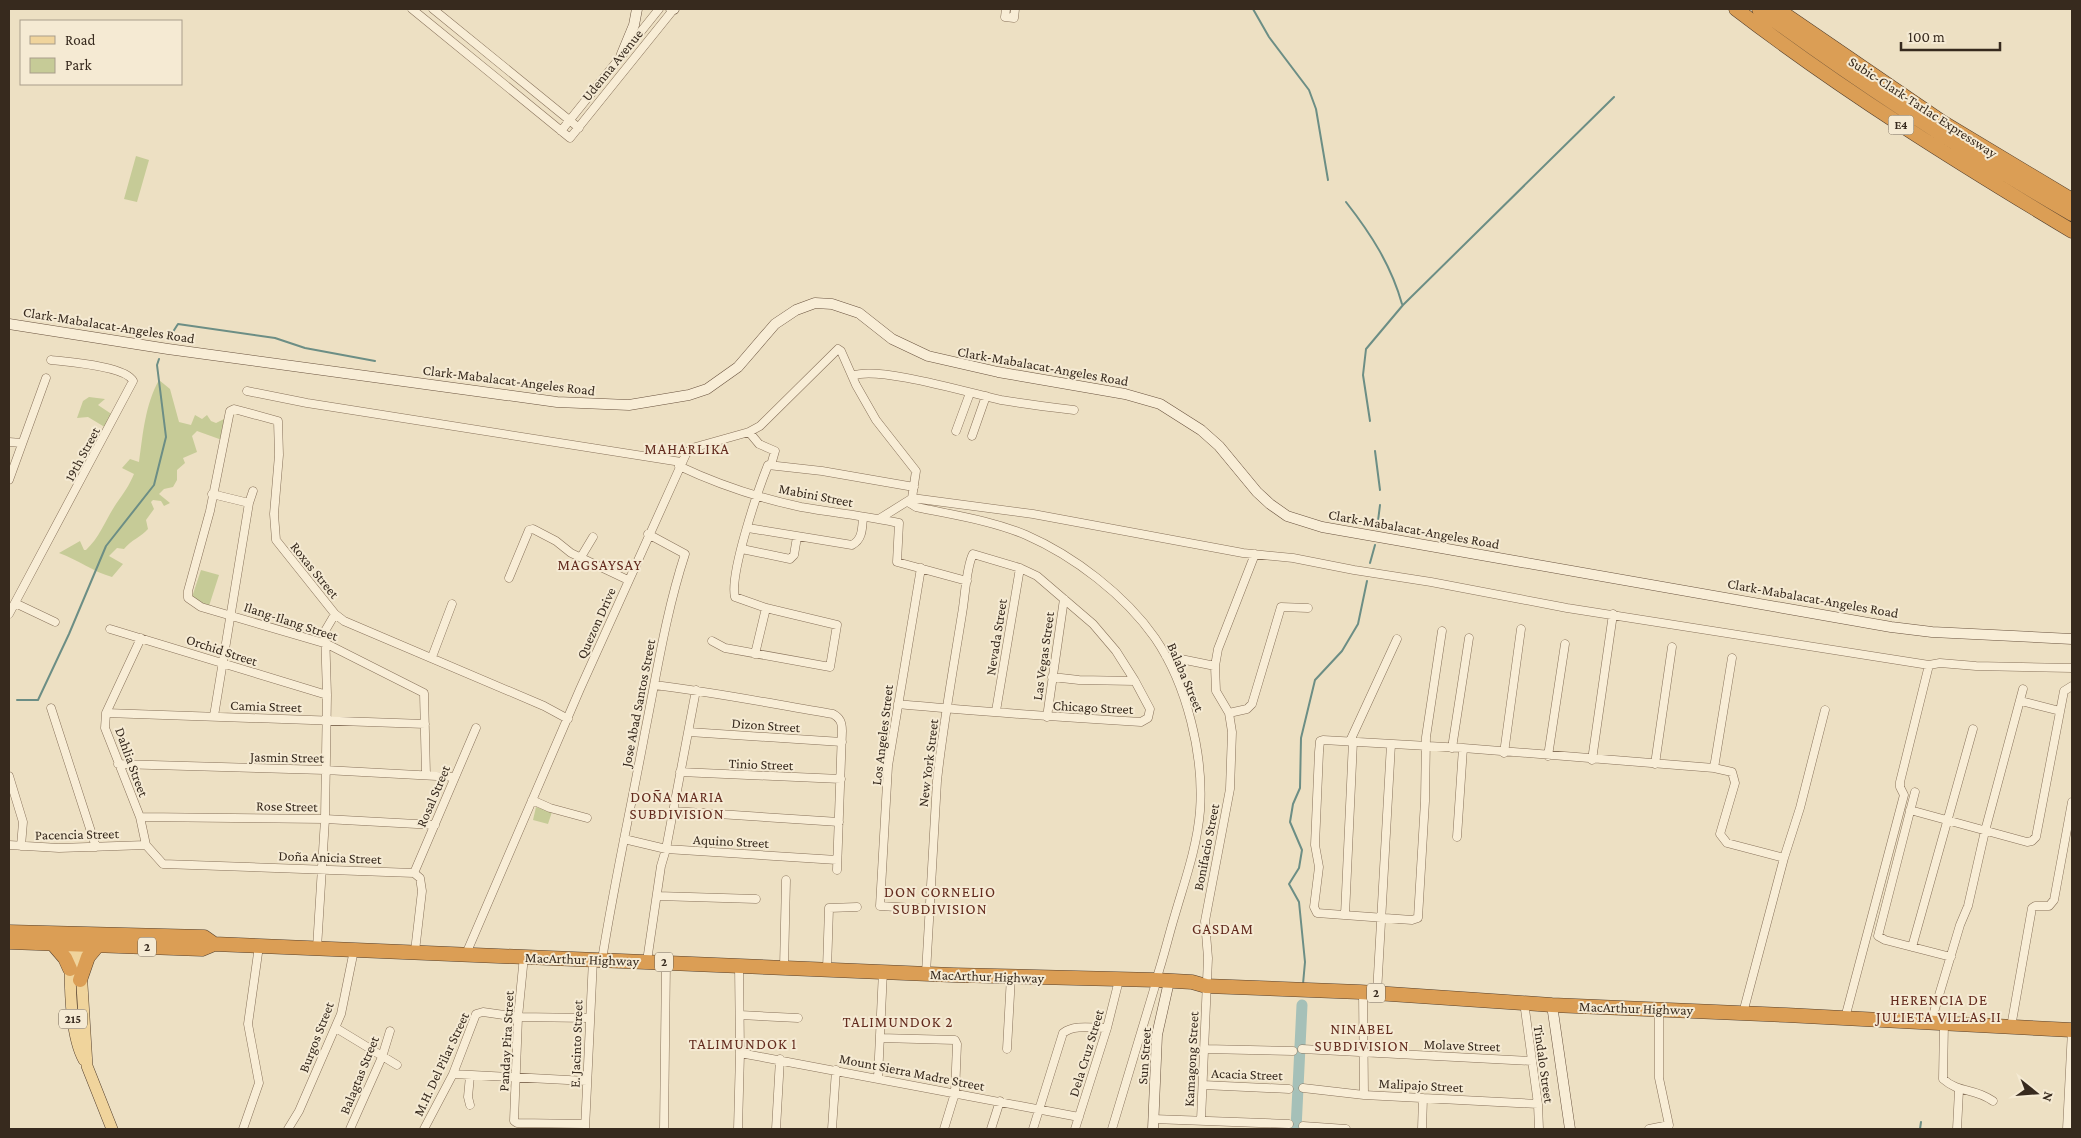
<svg xmlns="http://www.w3.org/2000/svg" width="2081" height="1138" viewBox="0 0 2081 1138" font-family="'Crimson Pro',serif">
  <style>
    .green { fill: #c6cb97 }
    .lines { fill: none; stroke-linecap: round; stroke-linejoin: round }
    .stream { stroke: #6c8e85; stroke-width: 2 }
    .river { stroke: #a5c0b8; stroke-width: 11 }
    .street-casing { stroke: #87715a; stroke-width: 9 }
    .secondary-casing { stroke: #69523e; stroke-width: 11 }
    .primary-casing { stroke: #55402e; stroke-width: 12 }
    .highway-casing { stroke: #55402e; stroke-width: 15 }
    .street { stroke: #f8edd6; stroke-width: 8 }
    .secondary { stroke: #f8edd6; stroke-width: 10 }
    .primary { stroke: #f0d49c; stroke-width: 11 }
    .highway { stroke: #db9e55; stroke-width: 14 }
    .labels { text-anchor: middle; stroke-width: 4; stroke-linejoin: round; paint-order: stroke }
    .shield { fill: #f5ead3; stroke: #706454; stroke-width: 1 }
    .shield-label { font-size: 12px; font-weight: bold; fill: #372a1e }
    .street-label { font-size: 14px; fill: #372a1e; stroke: #f5ead3 }
    .neighbourhood-label { font-size: 15px; letter-spacing: 1px; fill: #632b1e; stroke: #f5ead3 }
  </style>
  <rect width="100%" height="100%" fill="#ede0c3"/>
  <path class="green" d="M136 156 149 160 137 202 124 199Z
    M159 380 170 389 179 422 191 425 195 415 202 419 207 415 211 421 216 423 226 418 222 440 197 431 192 436 197 452 183 458 185 463 177 470V480L173 487 164 489 159 494 170 503 164 506 161 501 153 500 151 502 154 509 146 520 148 529C141 537 131 540 124 549L117 548 109 556 123 564 112 577C94 572 78 560 59 553L80 541 84 550H86C100 537 106 519 116 504 123 494 129 486 134 474L122 468 130 459 139 462C143 434 145 405 159 380Z
    M89 397 105 399 98 405 113 415 108 429 88 417 77 418 83 401Z
    M201 570 219 575 209 606 191 600Z
    M536 807 552 812 548 824 533 820Z"/>
  <g class="lines">
    <path class="stream" d="M1253 9 1269 37 1309 90 1316 109 1328 180
      M1346 202C1371 234 1391 265 1402 304
      M169 338 178 324 275 338 305 348 375 361
      M1370 421 1363 375 1366 349 1403 305 1614 97
      M1375 451 1380 490
      M1377 529 1380 505
      M1370 563 1375 545
      M17 700H38L69 634 106 546 154 485 166 437 157 365 159 359
      M1303 984 1305 962 1299 902 1289 884 1299 868 1302 850 1290 822 1293 804 1300 788 1301 738 1315 680 1342 651 1358 624 1367 581
      M1920 1129 1921 1122"/>
    <path class="river" d="M1296 1129 1302 1005"/>
    <g class="street-casing">
      <path id="street" d="M412 9 570 138 673 10
        M433 9 579 128
        M1006 9 1005 17 1014 18 1015 9
        M561 131 659 9
        M853 376C876 365 973 394 1001 400 1025 404 1049 407 1074 410
        M247 391 307 403 681 462
        M956 431 970 393
        M749 432 759 444 775 451 771 465
        M972 436 986 396
        M9 442 22 443
        M679 466C717 484 759 498 801 507 834 513 867 516 899 523L897 562 967 581
        M9 480 46 378
        M212 494 249 503
        M908 502 916 507C953 515 990 520 1026 535 1074 556 1125 595 1155 638 1187 685 1204 755 1200 811 1197 848 1184 883 1174 918 1168 938 1163 960 1156 980
        M879 519 911 499
        M748 528 852 545C863 539 862 528 863 517
        M742 549 790 559 794 555 797 537
        M581 557 593 537
        M921 568 888 766 880 906 931 909
        M509 578 529 530 533 529 556 541 571 553 628 580
        M15 603 55 622
        M9 614 133 381C126 366 68 362 51 360
        M110 629 327 695
        M1442 631 1426 737 1425 801 1418 918 1412 920 1317 913 1314 907 1319 867 1315 845 1319 752 1320 741 1323 740 1463 748 1714 768 1732 772 1735 783 1720 834 1727 843 1784 858
        M141 638 106 713 105 728 140 817 146 845 163 864 414 873 420 878 422 891 415 951
        M712 641 725 648 830 667 837 625 766 608 735 597C729 575 758 490 768 465L822 471 914 487
        M755 654 766 608
        M1166 656 1215 666
        M432 657 452 604
        M1929 665 1940 663 1976 666 2072 668
        M1052 677 1079 680 1135 681
        M654 685C714 692 773 704 833 714 840 718 842 722 842 731L837 870
        M2021 701 2060 711
        M898 704C979 712 1060 717 1141 722L1148 718 1150 709 1135 681 1116 651 1093 624 1037 576 1020 568 973 554C966 567 965 598 962 614 953 670 943 725 937 781L926 973
        M51 708 96 847
        M996 711 1020 568
        M106 713 425 724
        M1229 713 1247 709 1252 704 1281 607 1308 608
        M214 716 249 503 253 491
        M1047 717 1064 599
        M689 732 842 742
        M1350 741 1397 639
        M1452 748 1469 638
        M1504 753 1521 629
        M1548 756 1565 644
        M1592 760 1613 614
        M118 764 325 770 455 777
        M1655 764 1672 647
        M1714 768 1732 658
        M680 772 841 779
        M426 775 424 693 327 644 201 607 188 598V591L210 511 230 411 234 409 278 421 279 455 274 514 276 540 335 614 344 621 544 706 568 719
        M9 776 23 822 21 846
        M1915 792 1878 936 1885 940 1951 957
        M532 800 550 808 587 818
        M1910 810 2027 842 2032 841 2036 837 2064 691 2072 686
        M673 811 839 822
        M140 817 325 819 435 825
        M1457 837 1463 748
        M624 839 666 849 837 860
        M9 845 59 848 146 845
        M414 873 476 728
        M657 896 756 899
        M1345 915 1353 741
        M1912 947 1973 729
        M317 948 325 819 327 695 325 631 335 614
        M466 954 580 689 686 454 692 448 749 432 760 426 838 349 841 351 856 385 876 420 916 471 912 498 1033 514 1243 553 1293 558 1354 570 1431 582 1567 608 1929 665 1900 782V787L1904 795 1845 1018
        M524 956 518 1017 514 1121 517 1123 585 1124
        M602 960C614 883 631 808 645 732 657 672 666 612 685 554L648 534
        M647 961 661 866 666 849 696 690
        M784 967 786 880
        M827 969 829 908 857 907
        M1363 992 1364 1095
        M1377 993 1391 744
        M1524 1002 1538 1104 1539 1129
        M1743 1013 1784 858 1800 808 1825 710
        M740 1015 798 1018
        M1931 1022 1960 925 1968 906 1985 831 2023 689
        M1944 1023 1943 1079C1960 1094 1973 1087 1993 1101
        M2011 1027 2032 908 2035 906H2049L2054 900 2072 802
        M336 1028 397 1065
        M880 1038 955 1040 957 1044 955 1093 944 1129
        M1007 1049 1011 976
        M1205 1049 1293 1051
        M1302 1049 1532 1061
        M740 1053 1079 1117
        M453 1074 587 1081
        M470 1076 468 1097 470 1105
        M878 1078 883 971
        M1203 1085 1289 1089
        M1303 1088 1364 1095 1538 1104
        M1153 1119 1289 1124
        M1201 1120 1208 958 1205 921 1230 789 1232 732 1229 713 1216 691 1215 666 1218 649 1255 554
        M1303 1126 1346 1129
        M243 1129 259 1083 248 1024 259 946
        M288 1129 299 1111 341 1014 354 950
        M350 1129 382 1057 390 1031
        M424 1129 453 1074 476 1014 483 1012 518 1017 589 1018
        M585 1129 593 959
        M664 1129 666 962
        M738 1129 740 1053 739 964
        M776 1129 780 1059
        M832 1129 836 1070
        M991 1129 1000 1101
        M1033 1129 1063 1033C1074 1024 1093 1028 1107 1028
        M1075 1129 1107 1028 1118 984
        M1112 1129 1155 986
        M1422 1129 1423 1098
        M1649 1129 1669 1125 1659 1078V1009
        M1957 1129 1959 1090
        M2067 1129 2072 1030"/>
    </g>
    <g class="secondary-casing">
      <path id="secondary" d="M671 9H674
        M622 54 634 25 637 9
        M9 324 168 349 557 402 629 405 689 395 707 389 738 367 775 324 796 310 815 303 832 304 859 313 892 339 928 356 998 372 1125 394 1160 404 1201 430 1219 446 1257 492 1270 504 1287 516 1322 527 1891 627 1932 632 2072 639
        M1552 1005 1570 1129
        M1153 1129 1157 1035 1168 986"/>
    </g>
    <g class="primary-casing">
      <path id="primary" d="M70 935C70 968 68 1032 84 1060
        M79 936 87 1066 112 1129"/>
    </g>
    <g class="highway-casing">
      <path id="highway" d="M1736 9C1843 91 1957 162 2072 231
        M1759 9C1859 83 1964 151 2072 214
        M1777 9 1942 122 2072 200
        M9 932 204 937 214 944
        M9 942 202 949 214 944 953 975 1156 980 1192 982 1206 986 1360 992 1552 1005 1786 1015 2072 1030
        M53 944 65 958 70 969
        M80 980 88 957 98 945"/>
    </g>
    <use href="#street" class="street"/>
    <use href="#secondary" class="secondary"/>
    <use href="#primary" class="primary"/>
    <use href="#highway" class="highway"/>
  </g>
  <g class="labels">
    <g class="shield">
      <rect x="1888.5" y="115.5" width="25" height="19" rx="4"/>
      <rect x="138" y="937.5" width="18" height="19" rx="4"/>
      <rect x="655" y="952.5" width="18" height="19" rx="4"/>
      <rect x="1367" y="983.5" width="18" height="19" rx="4"/>
      <rect x="59" y="1009.5" width="28" height="19" rx="4"/>
    </g>
    <g class="shield-label">
      <text x="1901" y="129">E4</text>
      <text x="147" y="951">2</text>
      <text x="664" y="966">2</text>
      <text x="1376" y="997">2</text>
      <text x="73" y="1023">215</text>
    </g>
    <g class="street-label">
      <text transform="translate(612 65) rotate(-51)" y="5">Udenna Avenue</text>
      <text transform="translate(1923 107) rotate(33)" y="5">Subic-Clark-Tarlac Expressway</text>
      <text transform="translate(109 325) rotate(9)" y="5">Clark-Mabalacat-Angeles Road</text>
      <text transform="translate(1043 366) rotate(10)" y="5">Clark-Mabalacat-Angeles Road</text>
      <text transform="translate(509 380) rotate(7)" y="5">Clark-Mabalacat-Angeles Road</text>
      <text transform="translate(82 454) rotate(-62)" y="5">19th Street</text>
      <text transform="translate(816 495) rotate(11)" y="5">Mabini Street</text>
      <text transform="translate(1414 529) rotate(10)" y="5">Clark-Mabalacat-Angeles Road</text>
      <text transform="translate(315 570) rotate(51)" y="5">Roxas Street</text>
      <text transform="translate(1813 598) rotate(10)" y="5">Clark-Mabalacat-Angeles Road</text>
      <text transform="translate(291 621) rotate(18)" y="5">Ilang-Ilang Street</text>
      <text transform="translate(596 623) rotate(-66)" y="5">Quezon Drive</text>
      <text transform="translate(996 637) rotate(-81)" y="5">Nevada Street</text>
      <text transform="translate(222 650) rotate(18)" y="5">Orchid Street</text>
      <text transform="translate(1043 656) rotate(-82)" y="5">Las Vegas Street</text>
      <text transform="translate(1186 677) rotate(67)" y="5">Balaba Street</text>
      <text transform="translate(638 703) rotate(-79)" y="5">Jose Abad Santos Street</text>
      <text transform="translate(266 706) rotate(2)" y="5">Camia Street</text>
      <text transform="translate(1093 707) rotate(3)" y="5">Chicago Street</text>
      <text transform="translate(766 725) rotate(4)" y="5">Dizon Street</text>
      <text transform="translate(882 735) rotate(-83)" y="5">Los Angeles Street</text>
      <text transform="translate(287 757) rotate(1)" y="5">Jasmin Street</text>
      <text transform="translate(132 762) rotate(70)" y="5">Dahlia Street</text>
      <text transform="translate(928 763) rotate(-83)" y="5">New York Street</text>
      <text transform="translate(761 764) rotate(2)" y="5">Tinio Street</text>
      <text transform="translate(433 796) rotate(-67)" y="5">Rosal Street</text>
      <text transform="translate(287 806) rotate(1)" y="5">Rose Street</text>
      <text transform="translate(77 834) rotate(-1)" y="5">Pacencia Street</text>
      <text transform="translate(731 841) rotate(3)" y="5">Aquino Street</text>
      <text transform="translate(1206 847) rotate(-79)" y="5">Bonifacio Street</text>
      <text transform="translate(330 857) rotate(2)" y="5">Doña Anicia Street</text>
      <text transform="translate(582 959) rotate(2)" y="5">MacArthur Highway</text>
      <text transform="translate(987 976) rotate(2)" y="5">MacArthur Highway</text>
      <text transform="translate(1636 1008) rotate(2)" y="5">MacArthur Highway</text>
      <text transform="translate(316 1037) rotate(-69)" y="5">Burgos Street</text>
      <text transform="translate(506 1041) rotate(-87)" y="5">Panday Pira Street</text>
      <text transform="translate(576 1044) rotate(-88)" y="5">E. Jacinto Street</text>
      <text transform="translate(1462 1045) rotate(2)" y="5">Molave Street</text>
      <text transform="translate(1086 1053) rotate(-73)" y="5">Dela Cruz Street</text>
      <text transform="translate(1144 1056) rotate(-86)" y="5">Sun Street</text>
      <text transform="translate(1191 1059) rotate(-87)" y="5">Kamagong Street</text>
      <text transform="translate(441 1064) rotate(-65)" y="5">M.H. Del Pilar Street</text>
      <text transform="translate(1544 1064) rotate(82)" y="5">Tindalo Street</text>
      <text transform="translate(912 1072) rotate(11)" y="5">Mount Sierra Madre Street</text>
      <text transform="translate(1247 1074) rotate(2)" y="5">Acacia Street</text>
      <text transform="translate(359 1075) rotate(-68)" y="5">Balagtas Street</text>
      <text transform="translate(1421 1085) rotate(3)" y="5">Malipajo Street</text>
    </g>
    <g class="neighbourhood-label">
      <text x="687" y="454">MAHARLIKA</text>
      <text x="600" y="570">MAGSAYSAY</text>
      <text x="677" y="802">DOÑA MARIA<tspan x="677" dy="17">SUBDIVISION</tspan></text>
      <text x="940" y="897">DON CORNELIO<tspan x="940" dy="17">SUBDIVISION</tspan></text>
      <text x="1223" y="934">GASDAM</text>
      <text x="1939" y="1005">HERENCIA DE<tspan x="1939" dy="17">JULIETA VILLAS II</tspan></text>
      <text x="898" y="1027">TALIMUNDOK 2</text>
      <text x="1362" y="1034">NINABEL<tspan x="1362" dy="17">SUBDIVISION</tspan></text>
      <text x="743" y="1049">TALIMUNDOK 1</text>
    </g>
  </g>
  <rect width="2081" height="1138" fill="none" stroke="#372a1e" stroke-width="20"/>
  <rect x="20" y="20" width="162" height="65" fill="#f5ead3" stroke="#a99d8b"/>
  <rect x="30" y="36" width="25" height="8" fill="#f0d49c" stroke="#a99d8b"/>
  <text x="65" y="45" font-size="15" fill="#372a1e">Road</text>
  <rect x="30" y="58" width="25" height="15" fill="#c6cb97" stroke="#a99d8b"/>
  <text x="65" y="70" font-size="15" fill="#372a1e">Park</text>
  <g transform="translate(2036 1093) rotate(107)" stroke="#f5ead3" stroke-width="4" paint-order="stroke">
  <path d="M0-4L9 19L0 12L-9 19Z" fill="#372a1e"/>
  <text y="-8" font-size="14" font-weight="bold" text-anchor="middle" fill="#372a1e">N</text>
  </g>
  <path d="M1901 42v8h99v-8" fill="none" stroke="#372a1e" stroke-width="2.5"/>
  <text x="1908" y="42" font-size="15" fill="#372a1e" stroke="#f5ead3" stroke-width="4" paint-order="stroke">100 m</text>
</svg>
